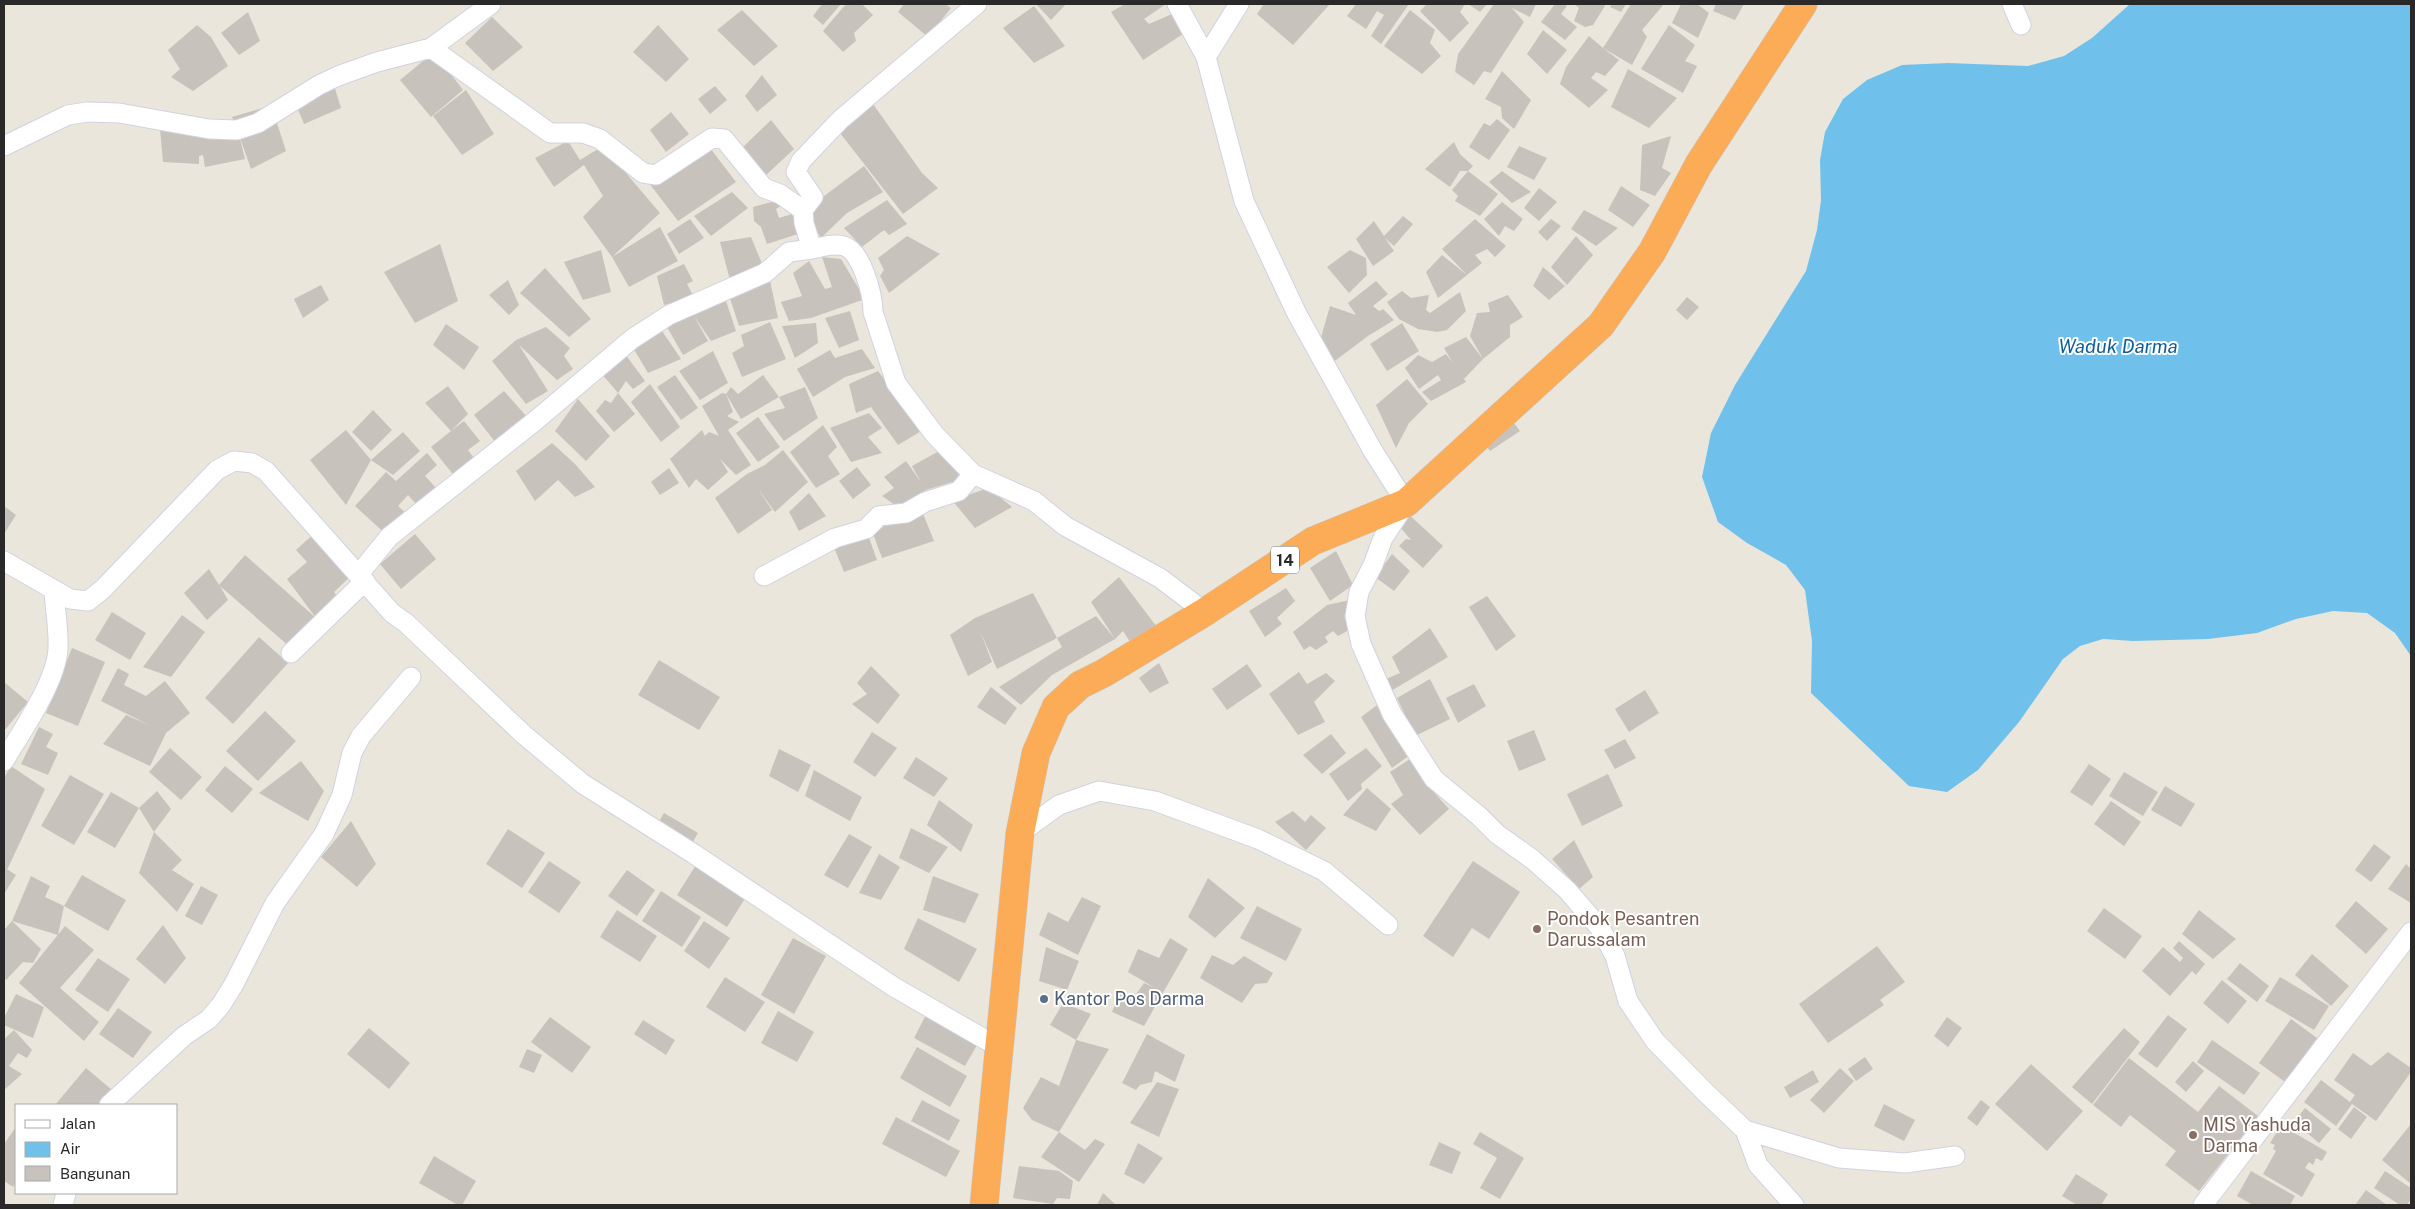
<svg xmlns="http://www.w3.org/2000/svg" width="2415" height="1209" viewBox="0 0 2415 1209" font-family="'Public Sans',sans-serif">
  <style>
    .water { fill: #6fc1ec }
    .building { fill: #c7c2bb }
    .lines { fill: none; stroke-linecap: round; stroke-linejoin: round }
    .street-casing { stroke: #d0d2e2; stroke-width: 21 }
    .highway-casing { stroke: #c7c7c7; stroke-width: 29 }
    .street { stroke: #fff; stroke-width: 19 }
    .highway { stroke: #fcab56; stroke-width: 28 }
    .education-dot { fill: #8d6e63; stroke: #fff; stroke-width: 2 }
    .service-dot { fill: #5c6f8a; stroke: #fff; stroke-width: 2 }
    .labels { text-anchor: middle; stroke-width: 4; stroke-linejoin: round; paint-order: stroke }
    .shield { fill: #fff; stroke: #696969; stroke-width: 1 }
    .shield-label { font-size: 16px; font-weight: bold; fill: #292929 }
    .education-label { font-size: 18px; fill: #785e54; stroke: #fff; text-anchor: start }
    .service-label { font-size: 18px; fill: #4e5e75; stroke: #fff; text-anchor: start }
    .water-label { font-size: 19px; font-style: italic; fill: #0f5d97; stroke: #fff }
  </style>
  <rect width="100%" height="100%" fill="#ebe6db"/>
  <path class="water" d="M2130 4H2411V656L2395 633 2367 613 2333 611 2296 619 2257 633 2208 639 2133 641 2103 639 2080 646 2063 659 2019 722 1978 770 1947 792 1909 786 1811 693 1812 641 1805 590 1786 565 1747 543 1718 522 1702 477 1711 433 1735 385 1806 271 1817 230 1821 200 1820 160 1825 132 1843 99 1867 80 1902 65 1948 63 2028 66 2064 56 2092 38Z"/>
  <path class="building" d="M822 4H841L823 25 813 16Z
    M846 4H862L873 15 854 33 856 41 843 52 823 31Z
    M904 4H945L951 8 928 37 898 12Z
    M1036 4H1066L1051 20Z
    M1125 4H1166L1144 19 1149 24 1172 14 1183 34 1143 60 1111 12Z
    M1264 4H1330L1293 45 1257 14Z
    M1356 4H1409L1381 44 1371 36 1384 15 1377 11 1366 29 1347 16Z
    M1427 4H1465L1460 12 1469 23 1450 42 1420 11Z
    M1468 4H1487L1480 12Z
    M1494 4H1536L1530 17 1512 8 1524 22 1491 73 1484 71 1474 85 1455 72 1458 54Z
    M1555 4H1564L1567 6 1561 14 1577 27 1565 40 1541 22Z
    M1574 4H1603L1605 6 1593 25 1585 27 1574 21 1579 8Z
    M1612 4H1626L1621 12 1610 7Z
    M1631 4H1664L1642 30 1647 37 1632 65 1603 48 1619 60 1605 76 1596 72 1591 78 1608 90 1589 108 1560 84 1566 67 1589 36 1603 48Z
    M1681 4H1697L1709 13 1698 38 1672 23Z
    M1716 4H1744L1735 20 1713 11Z
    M1034 6 1065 46 1034 63 1003 28Z
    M742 10 778 46 754 66 717 30Z
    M1410 10 1435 30 1430 43 1441 56 1422 74 1384 46Z
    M248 12 260 41 239 55 221 33Z
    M492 17 523 47 493 71 465 43Z
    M197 25 211 37 228 66 193 91 171 77 180 69 168 50Z
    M658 25 689 59 666 82 633 52Z
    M1669 25 1695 45 1685 61 1697 66 1683 93 1641 69Z
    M1543 30 1567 50 1547 74 1527 54Z
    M434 52 463 90 431 117 400 80Z
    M1628 69 1677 98 1649 128 1611 107Z
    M1502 71 1531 100 1514 129 1502 118 1501 107 1485 99Z
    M762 75 777 95 757 112 745 96Z
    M332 79 341 108 304 124 294 100Z
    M715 86 727 100 710 114 698 99Z
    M466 90 494 134 462 155 433 116Z
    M873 104 922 173 938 188 903 214 840 133Z
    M263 108 267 116 274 114 286 151 251 169 239 135 245 159 205 167 203 155 199 156V164L163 162 160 129 235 124 232 117Z
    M671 112 689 134 666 152 650 130Z
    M1497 119 1510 130 1489 160 1469 147 1484 123 1490 126Z
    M771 120 794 149 765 176 742 148Z
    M1671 136 1662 168 1671 173 1655 196 1640 190 1642 145Z
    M568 141 580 160 603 146 660 213 612 257 660 227 678 261 629 287 612 257 583 217 603 196 584 165 554 187 535 158Z
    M1454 142 1460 154 1473 166 1468 171H1460L1450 187 1425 169Z
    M707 144 736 182 678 221 649 183Z
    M1519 146 1547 158 1534 180 1507 167Z
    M864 166 883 192 847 213 821 238 810 221 815 203Z
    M1468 171 1498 194 1480 216 1455 201 1458 196 1452 190Z
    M1502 171 1531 192 1512 203 1489 182Z
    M1621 186 1650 205 1633 227 1608 210Z
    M1539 188 1557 202 1539 221 1524 208Z
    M732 192 748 208 711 236 694 216Z
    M779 200 784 204 776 209 779 218 792 214 798 234 767 244 761 227 754 221 753 207Z
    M887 200 907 224 889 235 884 230 862 247 844 228Z
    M1502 202 1523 219 1514 231 1505 226 1499 236 1484 219Z
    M1584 210 1618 228 1596 246 1571 229Z
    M1403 216 1413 224 1394 246 1385 238 1394 251 1373 266 1356 239 1374 221 1384 236Z
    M690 219 704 238 679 254 667 234Z
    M1475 219 1506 246 1495 257 1487 249 1475 255 1482 263 1467 275 1442 249Z
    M1551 219 1561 226 1547 241 1538 232Z
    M907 236 940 254 889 293 880 276 884 270 878 258Z
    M1576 236 1593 255 1567 285 1551 267Z
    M751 237 763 266 730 280 720 242Z
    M440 244 458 301 415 323 384 272Z
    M601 250 611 292 583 300 564 262Z
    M1350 250 1366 258 1367 275 1349 293 1327 267Z
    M1442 255 1467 275 1438 298 1426 272Z
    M822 257 841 259 865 299 811 318 789 321 781 302 802 296 793 273 809 261 825 289 832 287Z
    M684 264 693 281 687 284 694 297 664 305 657 276Z
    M1543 267 1565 286 1549 300 1533 286Z
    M545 268 591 319 569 337 520 293Z
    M769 276 778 318 739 326 728 292Z
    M508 280 519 305 509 315 489 295Z
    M1376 281 1388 294 1373 306 1379 311 1383 309 1394 320 1368 336 1332 363 1320 341 1330 306 1356 315 1348 303Z
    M321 285 329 300 303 318 294 299Z
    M1402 291 1411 298 1429 295 1426 310 1430 313 1460 292 1466 311 1447 330 1437 332 1418 329 1399 319 1387 302Z
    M724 295 736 331 711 341 694 316 708 341 683 355 667 327 691 310Z
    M1508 295 1523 317 1510 325V337L1483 359 1470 336 1477 313 1490 312 1488 303Z
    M1687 297 1699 307 1687 320 1676 310Z
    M850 311 859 340 839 348 825 318Z
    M770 322 786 359 742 377 732 353 744 346 741 335Z
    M816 323 818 343 795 358 782 326Z
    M1402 323 1419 351 1387 371 1370 344Z
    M446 324 479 347 464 370 433 345Z
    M546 327 570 348 564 356 573 369 557 380 519 345 548 391 526 404 492 361 516 340Z
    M660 328 681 359 648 373 632 346Z
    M1466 337 1483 359 1464 379 1466 382 1431 401 1422 392 1441 380 1438 375 1419 389 1405 368 1418 355 1432 362 1446 354 1453 363 1444 348Z
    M862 349 875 368 845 377 813 397 797 369 830 350 835 358Z
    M713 351 728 383 700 400 679 371Z
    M625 354 645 381 633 389 626 381 618 393 635 414 614 432 596 411 605 400 611 403 618 393 601 373Z
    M878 371 923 430 898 445 871 407 856 413 849 384Z
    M675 375 698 408 681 420 657 387Z
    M763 375 779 397 741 419 726 394 733 412 727 416 739 422 728 430 751 465 736 475 720 459 728 472 708 490 696 479 689 488 670 459 702 430 705 436 709 432 719 436 702 406 722 393 726 394 731 387 738 394Z
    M1407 379 1428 404 1409 423 1396 448 1376 405Z
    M650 384 680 427 661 442 631 402Z
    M448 386 468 414 451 431 464 421 480 441 468 450 477 462 456 478 431 447 451 431 425 403Z
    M805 387 818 418 784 441 764 414 785 408 779 397Z
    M504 391 527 417 496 443 474 415Z
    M578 399 610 436 586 461 555 431Z
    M373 410 392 430 371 451 352 432Z
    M869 413 882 428 868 437 882 453 851 462 830 428Z
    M1507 414 1520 431 1490 451 1481 439Z
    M758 417 780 447 758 462 736 433Z
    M823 425 837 447 828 456 840 474 816 488 790 452Z
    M346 430 371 460 346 505 310 460Z
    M403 432 420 451 393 475 371 460Z
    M552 443 575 464 595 487 575 497 558 480 535 501 516 471Z
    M783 450 808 482 775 512 758 489 772 510 738 534 715 498 747 474 765 465Z
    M941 450 962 479 926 490 898 507 882 496 894 488 884 477 906 461 921 482 912 466Z
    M427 453 437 465 425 476 437 489 418 506 408 495 398 506 408 515 389 537 355 506 386 472 396 481Z
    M857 467 871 485 853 499 839 481Z
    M669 468 679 483 660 495 651 482Z
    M989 488 1012 507 975 528 952 500Z
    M809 493 826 516 799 531 789 512Z
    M4 506 16 515 4 534Z
    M922 511 934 541 882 558 872 531Z
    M1405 511 1443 546 1423 568 1399 546 1406 539 1411 540 1395 521Z
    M319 529 356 571 334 592 340 600 290 647 220 586 228 600 207 620 184 593 209 569 219 585 245 555 316 618 287 579 307 562 296 550Z
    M415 534 436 559 401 589 380 564Z
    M868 535 877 560 844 572 833 545Z
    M1336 551 1353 585 1330 601 1310 568Z
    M1392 554 1410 571 1394 591 1375 577Z
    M1119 577 1157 627 1132 645 1123 631 1115 639 1052 675 1021 705 999 687 1062 647 1057 638 1096 616 1115 639 1091 602Z
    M1286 588 1295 601 1277 618 1282 624 1265 637 1249 611Z
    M1033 593 1057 638 997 669 980 631 992 662 968 676 950 635 975 618Z
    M1487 596 1516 636 1496 651 1469 607Z
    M1350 600 1351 629 1338 636 1333 631 1325 637 1328 642 1316 650 1310 646 1304 650 1293 632 1327 605Z
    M112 612 146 633 130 660 95 640Z
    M182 615 205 632 171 677 143 667Z
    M1430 628 1448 657 1391 691 1386 679 1400 673 1392 657Z
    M259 637 288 663 233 724 205 698Z
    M72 648 105 662 78 726 46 713Z
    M659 660 720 697 699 730 638 695Z
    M1159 663 1169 683 1150 693 1139 678Z
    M1247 664 1262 686 1227 710 1212 689Z
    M871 666 900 695 878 724 852 704 867 694 857 683Z
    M118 668 129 674 124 685 146 696 165 681 190 713 166 733 150 766 103 744 126 715 149 725 101 701Z
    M1299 672 1307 684 1326 673 1335 681 1314 702 1325 722 1298 735 1269 694Z
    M1430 679 1450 719 1415 736 1397 698Z
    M4 682 28 702 4 731Z
    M1474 684 1486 706 1458 723 1446 698Z
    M991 687 1017 708 1005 725 977 707Z
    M1645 690 1659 713 1629 732 1615 709Z
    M1380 703 1410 755 1392 768 1361 717Z
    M265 711 296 741 258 781 226 751Z
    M39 727 53 734 46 747 58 753 48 775 21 764Z
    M1534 730 1546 760 1519 771 1507 741Z
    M872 732 897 748 875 777 853 762Z
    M1331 734 1346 753 1322 774 1303 755Z
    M1625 739 1636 758 1615 769 1604 750Z
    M170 748 202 777 181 800 149 772Z
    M1366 748 1382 766 1361 784 1362 789 1348 801 1329 774Z
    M779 749 811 765 798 792 769 776Z
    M916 757 948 778 934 797 903 778Z
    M1413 757 1422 779 1449 809 1420 835 1391 804 1403 795 1390 772Z
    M301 761 324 791 308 821 259 793Z
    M2089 764 2111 779 2092 806 2070 792Z
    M11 766 45 789 7 870 4 866V778Z
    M225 766 253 789 232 813 205 790Z
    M814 770 862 797 850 821 805 796Z
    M2124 772 2158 792 2143 816 2109 796Z
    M1608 774 1623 806 1582 826 1567 794Z
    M70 775 104 794 74 845 41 826Z
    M2165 786 2195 804 2181 827 2151 810Z
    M1367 788 1391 809 1376 831 1343 815Z
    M157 791 171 809 154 832 182 860 172 870 194 884 177 912 139 873 154 832 139 808Z
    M111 792 139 808 115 848 87 832Z
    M939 800 973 825 961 852 927 825Z
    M2111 801 2141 822 2124 846 2094 824Z
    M1293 811 1305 822 1311 815 1326 828 1306 850 1275 822Z
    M664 813 698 833 691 845 657 825Z
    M351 821 376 864 357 887 321 857Z
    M911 828 948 847 929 873 899 858Z
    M508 829 545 853 522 888 486 864Z
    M849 834 872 847 848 888 824 875Z
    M1574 840 1593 877 1579 889 1552 859Z
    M2374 844 2391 857 2371 882 2355 870Z
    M879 854 900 867 881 900 859 893Z
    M549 861 581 882 559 913 528 892Z
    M1473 861 1520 892 1489 939 1472 928 1453 957 1423 936Z
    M2406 864 2411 869V903L2388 889Z
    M696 865 746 897 727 927 677 895Z
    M4 867 16 875 4 894Z
    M627 870 655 890 637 916 608 896Z
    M82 875 126 900 108 931 64 906Z
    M31 876 50 886 45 897 64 906 58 935 12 921Z
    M933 876 979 894 965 923 923 910Z
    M1208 878 1245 908 1215 938 1188 917Z
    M201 886 218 895 202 925 185 916Z
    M661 891 701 917 682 947 642 921Z
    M1082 897 1101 906 1078 955 1039 935 1048 912 1068 922Z
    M2356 901 2388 929 2366 954 2335 926Z
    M1257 906 1302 929 1286 961 1240 938Z
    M2104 908 2142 936 2125 959 2087 931Z
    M617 910 657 936 640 962 600 937Z
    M2199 910 2236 939 2213 959 2182 934Z
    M918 918 977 949 959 982 904 949Z
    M12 921 41 949 33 963 23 962 6 980 4 977V930Z
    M704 921 730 938 709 969 684 951Z
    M163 925 186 958 165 984 136 959Z
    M65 926 94 950 60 988 99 1022 84 1041 19 983Z
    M793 938 826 956 794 1014 761 995Z
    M1170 938 1188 949 1144 1026 1112 1012 1120 991 1134 997 1144 983 1155 988 1128 972 1138 949 1159 958Z
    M2179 941 2205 964 2196 975 2192 971 2170 996 2142 971 2163 947 2180 962 2183 958 2173 948Z
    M1877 946 1905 982 1880 1000 1884 1005 1828 1043 1799 1004Z
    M1046 947 1079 961 1067 990 1039 981Z
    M2312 954 2349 986 2331 1006 2295 975Z
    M1212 955 1233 965 1244 956 1273 973 1267 983 1255 984 1242 1003 1200 978Z
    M98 958 130 979 108 1012 75 990Z
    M2240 963 2269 986 2257 1002 2227 979Z
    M725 977 765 1002 745 1032 706 1007Z
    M2280 977 2329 1006 2314 1030 2265 1001Z
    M2222 980 2247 1001 2228 1024 2203 1003Z
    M16 994 44 1007 33 1038 4 1025V1018Z
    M1063 1003 1091 1014 1076 1040 1109 1049 1059 1132 1085 1150 1095 1139 1105 1144 1079 1182 1041 1157 1059 1132 1032 1120 1023 1108 1041 1077 1059 1086 1076 1040 1050 1025Z
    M118 1008 152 1032 133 1058 99 1034Z
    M929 1009 981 1038 965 1066 914 1038Z
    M778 1011 814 1032 797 1062 761 1043Z
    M2168 1015 2187 1029 2157 1068 2138 1054Z
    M550 1017 591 1047 572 1073 531 1042Z
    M1947 1017 1962 1028 1948 1047 1934 1036Z
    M2291 1019 2317 1038 2285 1082 2259 1063Z
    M643 1020 675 1040 666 1055 634 1034Z
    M369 1028 410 1063 389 1089 347 1054Z
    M2124 1028 2140 1042 2092 1104 2072 1087Z
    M14 1030 32 1050 27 1058 18 1053 9 1066 22 1074 4 1090V1039Z
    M1147 1034 1185 1055 1175 1082 1155 1071 1152 1082 1140 1085 1136 1090 1122 1083Z
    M2212 1040 2260 1073 2244 1095 2197 1062Z
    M917 1047 967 1076 950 1107 900 1078Z
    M527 1049 542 1055 534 1073 519 1067Z
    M2388 1052 2411 1068V1072L2376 1121 2352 1104 2336 1126 2304 1102 2321 1080 2350 1102 2355 1095 2334 1080 2353 1053 2371 1066Z
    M1865 1057 1873 1069 1856 1081 1848 1069Z
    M2129 1058 2198 1112 2219 1086 2258 1116 2199 1191 2165 1165 2176 1151 2130 1115 2121 1127 2093 1105Z
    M2193 1061 2204 1071 2186 1092 2175 1082Z
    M2031 1064 2083 1111 2047 1151 1995 1104Z
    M86 1068 112 1090 100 1105H55Z
    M1840 1068 1854 1081 1824 1113 1810 1100Z
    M1813 1070 1819 1082 1790 1098 1784 1087Z
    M1157 1082 1179 1089 1159 1137 1130 1123Z
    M922 1100 960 1120 949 1141 911 1121Z
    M1981 1100 1990 1107 1977 1126 1967 1118Z
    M1884 1104 1915 1120 1904 1141 1874 1126Z
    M2354 1107 2367 1117 2351 1139 2338 1129Z
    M2305 1108 2331 1129 2319 1143 2294 1122Z
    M896 1117 960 1151 946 1177 882 1144Z
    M2411 1124V1184L2382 1160Z
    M2281 1125 2327 1152 2322 1161 2316 1158 2313 1165 2309 1162 2305 1168 2315 1174 2302 1197 2263 1174 2276 1151 2273 1149 2275 1145 2270 1143Z
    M16 1127V1182L13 1187 4 1181V1144Z
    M1480 1132 1524 1158 1500 1199 1480 1188 1497 1158 1473 1144Z
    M1439 1142 1461 1152 1452 1174 1429 1165Z
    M1138 1143 1163 1158 1144 1184 1124 1174Z
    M434 1156 476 1181 462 1205H458L419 1183Z
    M1019 1166 1059 1171 1073 1181 1070 1199 1057 1198 1053 1204 1013 1198Z
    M2251 1171 2295 1196 2290 1205H2253L2237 1196Z
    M2385 1171 2411 1188V1199L2407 1205H2400L2374 1188Z
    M2076 1174 2108 1194 2101 1205H2077L2062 1196Z
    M2366 1190 2387 1205H2355Z
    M1103 1193 1116 1205H1097Z"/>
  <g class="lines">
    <g class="street-casing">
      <path id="street" d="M977 4 840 120 801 161 796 172 813 197 803 210 804 223 812 249C822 247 834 243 844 246 862 251 873 296 873 312L896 383 935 435 973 474 1034 501 1065 526 1160 578 1205 612
        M1177 4 1206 57 1244 201 1297 314 1373 451 1406 503 1383 538 1373 565 1359 592 1355 616 1361 644 1392 714 1434 779 1479 816 1497 834 1532 859 1567 890 1600 928 1615 956 1628 1001 1655 1041 1706 1093 1745 1130 1758 1165 1794 1205
        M2012 4 2021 25
        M431 48 550 133H583L600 139 643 173 656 175 712 138 724 139 764 188 780 194 803 210
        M1206 57 1239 4
        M4 146 68 115 87 112 119 113 209 129 237 130 258 123 319 85 338 76 377 62 431 48 491 4
        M4 561 70 599 88 601 103 589 217 470 234 461 252 463 266 471 392 613 406 623 523 734 583 784 694 854 894 987 1000 1048
        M359 574 389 537 535 421 632 339 669 315 765 273 789 252 812 249
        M764 576 835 538 866 529 879 516 906 513 925 502 959 491 973 474
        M291 653 365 581
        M4 761C21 732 56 683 58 649 59 630 55 610 54 591
        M1020 833 1059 805 1099 791 1155 801 1258 839 1324 871 1388 925
        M109 1105 184 1036 209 1019 221 1005 234 984 275 903 324 834 342 795 352 753 361 736 411 677
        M1745 1130 1839 1158 1905 1163 1955 1156
        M63 1205 66 1193
        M2203 1205 2411 932"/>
    </g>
    <g class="highway-casing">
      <path id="highway" d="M984 1205 1020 833 1036 753 1056 707 1080 685 1104 673 1205 612 1313 541 1406 503 1601 325 1652 252 1699 164 1803 4"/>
    </g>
    <use href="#street" class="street"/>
    <use href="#highway" class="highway"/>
  </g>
  <g class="education-dot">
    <circle cx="1537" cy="929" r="5"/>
    <circle cx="2193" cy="1135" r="5"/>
  </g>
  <circle class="service-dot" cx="1044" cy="999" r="5"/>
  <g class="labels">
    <rect class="shield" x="1271" y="546.5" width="28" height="27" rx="4"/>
    <g class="shield-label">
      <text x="1285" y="566">14</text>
    </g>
    <g class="education-label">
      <text x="1547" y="925">Pondok Pesantren<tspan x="1547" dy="21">Darussalam</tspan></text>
      <text x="2203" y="1131">MIS Yashuda<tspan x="2203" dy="21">Darma</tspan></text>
    </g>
    <g class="service-label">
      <text x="1054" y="1005">Kantor Pos Darma</text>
    </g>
    <g class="water-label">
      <text x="2118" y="353">Waduk Darma</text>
    </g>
  </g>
  <rect width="2415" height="1209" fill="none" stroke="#292929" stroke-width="10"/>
  <rect x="15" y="1104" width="162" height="90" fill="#ffffff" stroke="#a9a9a9"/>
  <rect x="25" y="1120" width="25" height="8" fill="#ffffff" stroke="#a9a9a9"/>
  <text x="60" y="1129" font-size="15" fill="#292929">Jalan</text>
  <rect x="25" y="1142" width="25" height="15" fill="#6fc1ec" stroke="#a9a9a9"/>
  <text x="60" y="1154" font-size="15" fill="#292929">Air</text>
  <rect x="25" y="1166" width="25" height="15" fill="#c7c2bb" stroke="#a9a9a9"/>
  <text x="60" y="1179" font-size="15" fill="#292929">Bangunan</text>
</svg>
